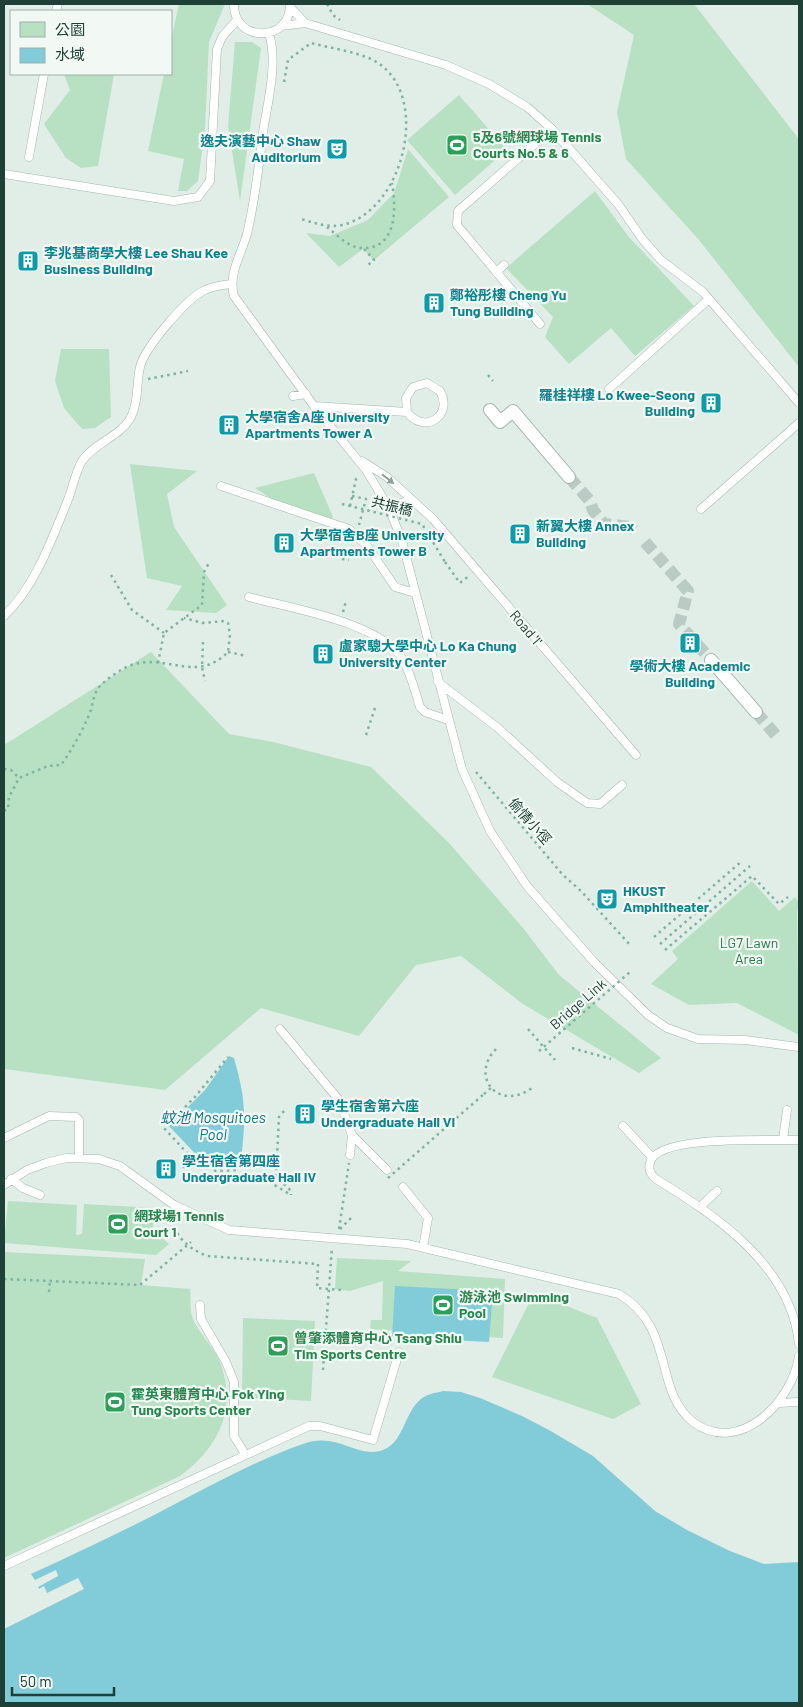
<svg xmlns="http://www.w3.org/2000/svg" width="803" height="1707" viewBox="0 0 803 1707" font-family="Barlow,'Noto Sans TC',sans-serif">
  <style>
    .green { fill: #b7e1c2 }
    .water { fill: #82ccd9 }
    .lines { fill: none; stroke-linecap: round; stroke-linejoin: round }
    .pedestrian-tunnel { stroke: #bacac4; stroke-width: 12; stroke-dasharray: 12 6; stroke-linecap: butt }
    .service-casing { stroke: #a3b6af; stroke-width: 9 }
    .pedestrian-casing { stroke: #a3b6af; stroke-width: 14 }
    .path { stroke: #7db4a3; stroke-width: 2.5; stroke-dasharray: 2.5 4; stroke-linecap: butt }
    .service { stroke: #fff; stroke-width: 8 }
    .pedestrian { stroke: #fff; stroke-width: 12 }
    .path-bridge { stroke: #7db4a3; stroke-width: 2.5; stroke-dasharray: 2.5 4; stroke-linecap: butt }
    .oneway { fill: #8fa09b }
    .labels { text-anchor: middle; stroke-width: 4.5; stroke-linejoin: round; paint-order: stroke }
    .leisure-label { font-size: 14px; font-weight: bold; fill: #27864d; stroke: #f2f9f5; text-anchor: start }
    .culture-label { font-size: 14px; font-weight: bold; fill: #0d838f; stroke: #f2f9f5; text-anchor: start }
    .street-label { font-size: 14px; fill: #1f4037; stroke: #f2f9f5 }
    .park-label { font-size: 14px; fill: #247b46; stroke: #f2f9f5 }
    .water-label { font-size: 15px; font-style: italic; fill: #127183; stroke: #f2f9f5 }
  </style>
  <rect width="100%" height="100%" fill="#e1ede7"/>
  <path class="green" d="M179 4H225L209 42 205 129 198 181 187 191H178L184 159 148 151 164 74H171V41Z
    M587 4H694L799 139V367L699 240 626 159 617 112 634 35Z
    M235 42H252L261 48 240 201 228 126Z
    M64 74H114L98 166 81 168 66 158 44 124 70 90Z
    M459 95 507 150 455 195 407 140Z
    M408 149 449 197 374 260 363 249 339 267 306 233 330 236 368 220 394 193Z
    M595 191 628 236 694 306 635 356 611 328 569 364 545 337 553 317 506 268Z
    M61 349H109L111 417 95 428 82 429 64 408 55 381Z
    M130 464 197 471 167 494 174 527 227 605 216 613 166 610 182 586 147 578Z
    M314 473 333 517 328 523 298 516 255 488Z
    M151 652 229 734 273 742 371 767 449 843 523 928 559 975 661 1058 639 1073 523 1004 461 956 416 965 359 1036 261 1008 165 1090 4 1069V745Z
    M752 881 779 911 795 897 799 902 797 913 799 1035 737 1003 689 1005 651 984 678 959 672 951Z
    M8 1201 77 1205 76 1235 82 1234 84 1204 154 1208 153 1230 169 1244 156 1255 4 1243Z
    M4 1252 145 1259 141 1285 190 1289C191 1296 190 1305 191 1312 193 1328 214 1346 220 1362 238 1409 218 1448 180 1476L4 1558Z
    M337 1258 411 1261 398 1271 505 1279 503 1338 370 1329 371 1320H382L383 1281 350 1291 335 1289Z
    M534 1293 597 1318 641 1404 613 1419 492 1377Z
    M243 1318 315 1321 311 1401 242 1397Z"/>
  <path class="water" d="M229 1056 234 1058C246 1100 246 1117 241 1160L236 1165 203 1162 169 1126 205 1090Z
    M395 1286 493 1291 489 1342 392 1337Z
    M443 1391 461 1392 480 1398 522 1416 549 1430 593 1456 655 1511 687 1530 730 1551 764 1564 799 1562V1703H4V1629L84 1589 78 1578 47 1593 44 1586 39 1589 38 1587 58 1576 56 1570 35 1580 31 1574C74 1554 117 1534 158 1513 206 1488 255 1460 306 1443 337 1433 356 1457 380 1451 404 1445 404 1412 421 1399 427 1394 435 1393 443 1391Z"/>
  <g class="lines">
    <path class="pedestrian-tunnel" d="M569 477 590 501 593 510 604 524 631 527 634 530
      M645 542 688 591 679 624 711 660
      M756 712 779 739"/>
    <g class="service-casing">
      <path id="service" d="M234 4C233 43 291 43 290 4
        M290 7 305 23
        M56 11 58 4
        M281 26 305 23 446 65 489 84 527 107 552 129 618 204 643 240 661 260 703 292 799 403
        M269 33C278 64 268 100 263 132 259 165 255 201 247 234 241 255 228 274 234 296L314 406 366 470 389 508 402 541 462 769 490 831 527 886 594 962 648 1015 667 1028 698 1039 745 1040 799 1047
        M29 157 44 74
        M4 174 174 201 198 197 210 181 217 49 222 37 237 20
        M496 272 504 265
        M540 324 457 225 458 211 552 129
        M609 389 709 299
        M293 396 306 394
        M314 406 407 412C424 435 454 416 440 391L427 383 413 387 406 398 407 412
        M362 461 387 477 433 519 636 755
        M221 486 349 529 368 547 395 587 415 593
        M389 508 407 501 415 503
        M701 509 799 423
        M249 597C289 608 383 623 403 660 411 674 415 691 420 707L425 712 448 720
        M4 616C36 586 53 536 69 497 73 486 76 471 82 461 94 443 119 437 130 419 139 403 136 384 140 367 145 347 187 298 205 290 213 286 222 285 231 284
        M438 682 498 728 557 782 587 803 600 804 622 785
        M280 1029 339 1100 352 1135 350 1155
        M623 1126 651 1156
        M352 1135 387 1170
        M4 1138 49 1116 76 1117 79 1120V1158
        M783 1140 787 1110
        M799 1140C773 1141 655 1134 650 1163 648 1170 651 1175 656 1179 718 1217 791 1266 799 1344
        M11 1179 23 1188 40 1195
        M4 1185 27 1170 46 1163 66 1158 99 1159 120 1166 174 1205 229 1230 407 1244 619 1294C676 1328 653 1391 693 1422 740 1457 793 1400 799 1356
        M403 1187 428 1218 423 1248
        M701 1206 717 1191
        M200 1305 201 1319 226 1362 234 1382V1436L245 1454
        M778 1403 799 1402
        M4 1566 309 1426H320L373 1440 399 1352"/>
    </g>
    <g class="pedestrian-casing">
      <path id="pedestrian" d="M490 410 500 422 513 411 569 477
        M711 660 756 712"/>
    </g>
    <path class="path" d="M327 4 333 15 340 20
      M284 82 288 60 311 43C330 48 353 51 371 59 434 89 405 211 342 225 327 228 315 223 301 219
      M327 227C337 235 350 249 364 248 398 248 396 206 392 183
      M364 249 374 260 368 265
      M488 375 493 381
      M148 379 188 371
      M352 496 366 499 359 525
      M350 506 356 479 358 477
      M342 559 349 560
      M445 562 460 583 470 575
      M111 575 132 610 164 633
      M343 612 346 601
      M203 642 202 667 205 681
      M228 652 247 656
      M158 663 164 633 202 605 204 572 209 563
      M366 735 375 708
      M4 769 11 770 19 778
      M476 772 563 875 581 891 631 946
      M4 811 8 809 9 797 19 778 48 766 61 765C71 751 82 732 89 715 94 704 92 693 102 684 111 676 122 668 134 664 170 655 197 683 228 652L230 635 228 623 224 621 203 623 184 618
      M654 937 742 861
      M660 944 750 866
      M665 950 752 876 779 904 788 897
      M528 1029 555 1060
      M572 1048 611 1059
      M496 1049C469 1077 499 1112 532 1088
      M484 1094 491 1088
      M284 1111 279 1117 276 1176 291 1191V1195
      M188 1154 164 1128 194 1098 228 1057
      M183 1168 188 1154 216 1171 238 1170
      M258 1175 291 1195
      M170 1215C175 1236 187 1248 207 1256L318 1264 317 1288 341 1290
      M339 1229 349 1163
      M340 1229 351 1218
      M4 1279 140 1285 191 1242
      M49 1292 50 1281
      M323 1370 332 1247"/>
    <use href="#service" class="service"/>
    <use href="#pedestrian" class="pedestrian"/>
    <path class="path-bridge" d="M342 504 422 524 445 562
      M539 1051 630 972
      M388 1178 484 1094"/>
  </g>
  <defs><path id="oneway-solid" d="M-6-.8H1V-3.2L6.5 0L1 3.2V.8H-6Z" transform="scale(1.25)"/></defs>
  <use class="oneway" href="#oneway-solid" transform="translate(388 479) rotate(38)"/>
  <defs>
    <g id="stadium-square" transform="scale(1.125)"><rect x="-9" y="-9" width="18" height="18" rx="4" fill="#2e9e5b" stroke="#f2f9f5"/><path d="M0-5a6.5 5 0 1 0 0 10a6.5 5 0 1 0 0-10ZM-3.5-1.8h7v3.6h-7Z" fill="#fff"/></g>
    <g id="theatre-square" transform="scale(1.125)"><rect x="-9" y="-9" width="18" height="18" rx="4" fill="#0f9aa8" stroke="#f2f9f5"/><path d="M-5-5.5Q0-4 5-5.5V0Q5 5 0 6Q-5 5-5 0ZM-3.3-2.5H-1v1.5H-3.3ZM1-2.5H3.3v1.5H1ZM-2.8 1Q0 5.5 2.8 1Z" fill="#fff"/></g>
    <g id="building-square" transform="scale(1.125)"><rect x="-9" y="-9" width="18" height="18" rx="4" fill="#0f9aa8" stroke="#f2f9f5"/><path d="M-4-6H4V6H1V3H-1V6H-4ZM-2.5-4.3h1.7v1.8h-1.7ZM.8-4.3h1.7v1.8H.8ZM-2.5-1h1.7V.8h-1.7ZM.8-1h1.7V.8H.8Z" fill="#fff"/></g>
  </defs>
  <g fill-rule="evenodd">
    <use href="#stadium-square" x="457" y="145"/>
    <use href="#theatre-square" x="337" y="149"/>
    <use href="#building-square" x="28" y="261"/>
    <use href="#building-square" x="434" y="303"/>
    <use href="#building-square" x="711" y="403"/>
    <use href="#building-square" x="229" y="425"/>
    <use href="#building-square" x="520" y="534"/>
    <use href="#building-square" x="284" y="543"/>
    <use href="#building-square" x="690" y="643"/>
    <use href="#building-square" x="323" y="654"/>
    <use href="#theatre-square" x="607" y="899"/>
    <use href="#building-square" x="305" y="1114"/>
    <use href="#building-square" x="166" y="1169"/>
    <use href="#stadium-square" x="118" y="1224"/>
    <use href="#stadium-square" x="443" y="1305"/>
    <use href="#stadium-square" x="278" y="1346"/>
    <use href="#stadium-square" x="115" y="1402"/>
  </g>
  <g class="labels">
    <g class="leisure-label">
      <text x="473" y="142">5及6號網球場 Tennis<tspan x="473" dy="16">Courts No.5 &amp; 6</tspan></text>
      <text x="134" y="1221">網球場1 Tennis<tspan x="134" dy="16">Court 1</tspan></text>
      <text x="459" y="1302">游泳池 Swimming<tspan x="459" dy="16">Pool</tspan></text>
      <text x="294" y="1343">曾肇添體育中心 Tsang Shiu<tspan x="294" dy="16">Tim Sports Centre</tspan></text>
      <text x="131" y="1399">霍英東體育中心 Fok Ying<tspan x="131" dy="16">Tung Sports Center</tspan></text>
    </g>
    <g class="culture-label">
      <text x="321" y="146" text-anchor="end">逸夫演藝中心 Shaw<tspan x="321" dy="16">Auditorium</tspan></text>
      <text x="44" y="258">李兆基商學大樓 Lee Shau Kee<tspan x="44" dy="16">Business Building</tspan></text>
      <text x="450" y="300">鄭裕彤樓 Cheng Yu<tspan x="450" dy="16">Tung Building</tspan></text>
      <text x="695" y="400" text-anchor="end">羅桂祥樓 Lo Kwee-Seong<tspan x="695" dy="16">Building</tspan></text>
      <text x="245" y="422">大學宿舍A座 University<tspan x="245" dy="16">Apartments Tower A</tspan></text>
      <text x="536" y="531">新翼大樓 Annex<tspan x="536" dy="16">Building</tspan></text>
      <text x="300" y="540">大學宿舍B座 University<tspan x="300" dy="16">Apartments Tower B</tspan></text>
      <text x="339" y="651">盧家驄大學中心 Lo Ka Chung<tspan x="339" dy="16">University Center</tspan></text>
      <text x="690" y="671" text-anchor="middle">學術大樓 Academic<tspan x="690" dy="16">Building</tspan></text>
      <text x="623" y="896">HKUST<tspan x="623" dy="16">Amphitheater</tspan></text>
      <text x="321" y="1111">學生宿舍第六座<tspan x="321" dy="16">Undergraduate Hall VI</tspan></text>
      <text x="182" y="1166">學生宿舍第四座<tspan x="182" dy="16">Undergraduate Hall IV</tspan></text>
    </g>
    <g class="street-label">
      <text transform="translate(392 506) rotate(14)" y="5">共振橋</text>
      <text transform="translate(526 628) rotate(50)" y="5">Road 'I'</text>
      <text transform="translate(530 821) rotate(49)" y="5">偷情小徑</text>
      <text transform="translate(578 1004) rotate(-41)" y="5">Bridge Link</text>
    </g>
    <g class="park-label">
      <text x="749" y="948">LG7 Lawn<tspan x="749" dy="16">Area</tspan></text>
    </g>
    <g class="water-label">
      <text x="213" y="1123">蚊池 Mosquitoes<tspan x="213" dy="17">Pool</tspan></text>
    </g>
  </g>
  <rect width="803" height="1707" fill="none" stroke="#1f4037" stroke-width="10"/>
  <rect x="10" y="10" width="162" height="65" fill="#f2f9f5" stroke="#9eafa9"/>
  <rect x="20" y="22" width="25" height="15" fill="#b7e1c2" stroke="#9eafa9"/>
  <text x="55" y="35" font-size="15" fill="#1f4037">公園</text>
  <rect x="20" y="48" width="25" height="15" fill="#82ccd9" stroke="#9eafa9"/>
  <text x="55" y="60" font-size="15" fill="#1f4037">水域</text>
  <path d="M12 1687v8h102v-8" fill="none" stroke="#1f4037" stroke-width="2.5"/>
  <text x="20" y="1687" font-size="15" fill="#1f4037" stroke="#f2f9f5" stroke-width="4" paint-order="stroke">50 m</text>
</svg>
